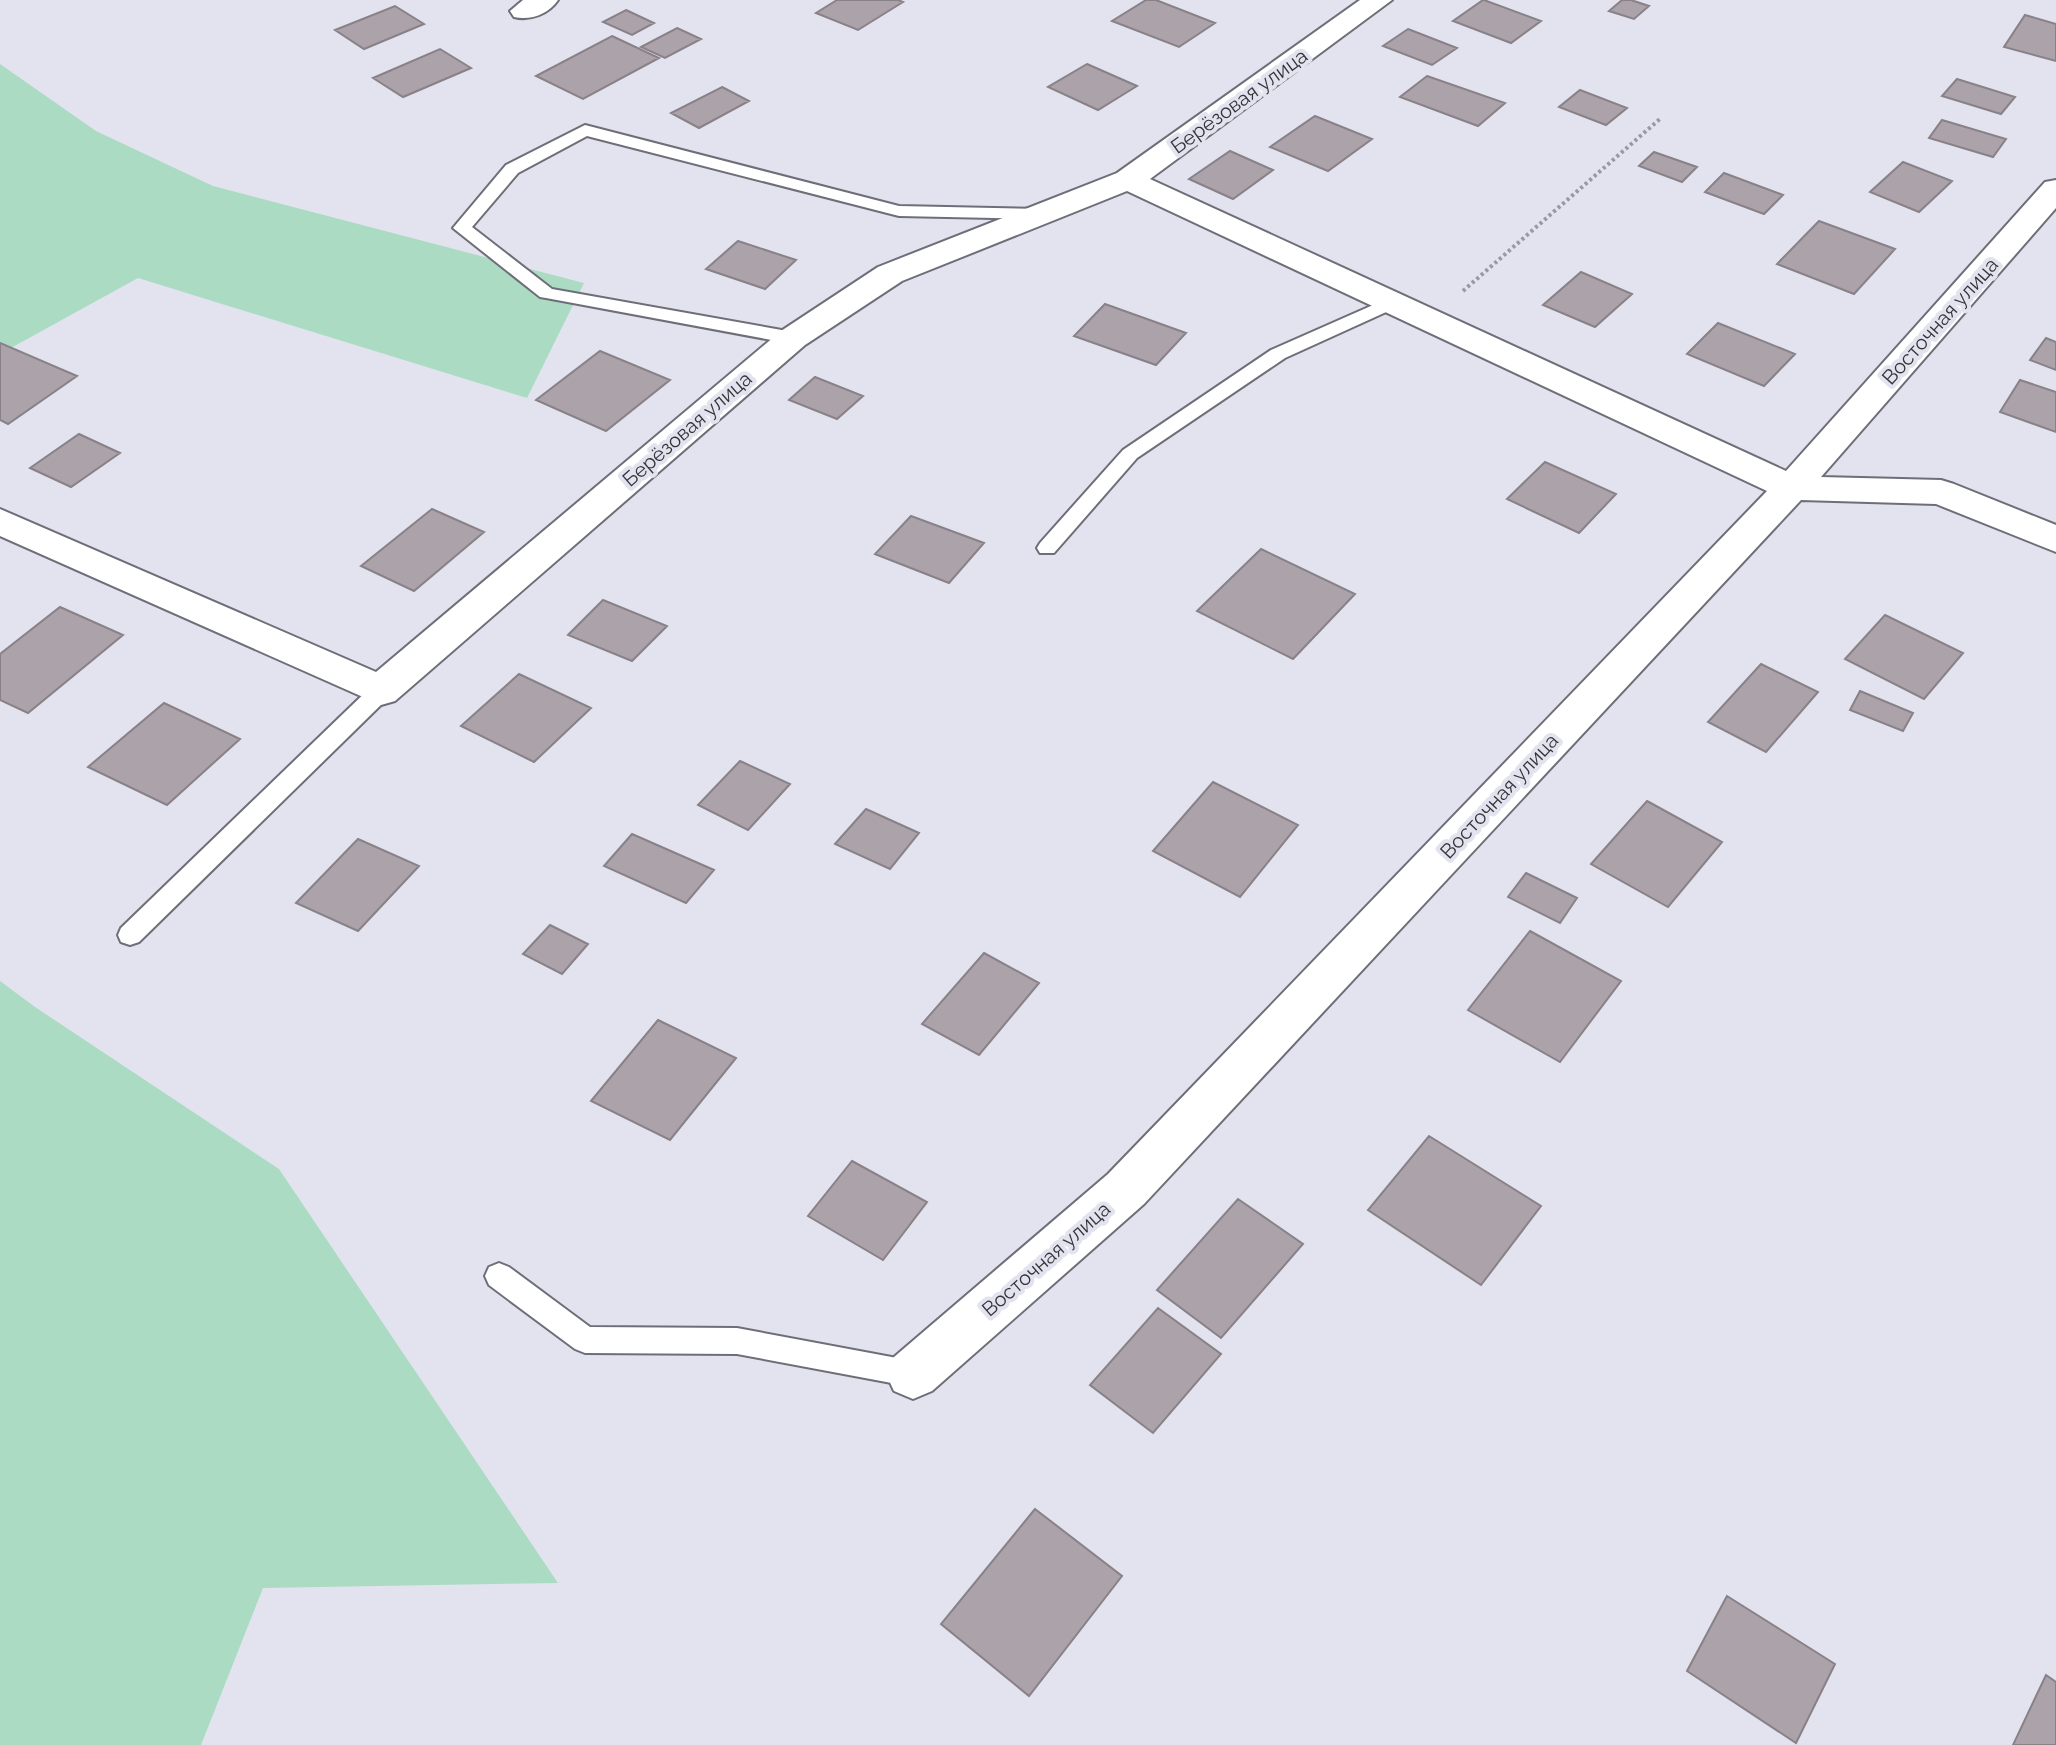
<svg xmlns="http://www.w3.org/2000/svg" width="2056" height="1745" viewBox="0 0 2056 1745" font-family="Raleway,sans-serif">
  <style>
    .green { fill: #abdcc3 }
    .building { fill: #aba2aa; stroke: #898188; stroke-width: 2 }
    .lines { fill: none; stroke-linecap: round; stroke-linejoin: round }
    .service-casing { stroke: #6e6e78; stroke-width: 4 }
    .minor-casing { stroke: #6e6e78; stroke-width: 4 }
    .path { stroke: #9899a1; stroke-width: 4; stroke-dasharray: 3 3; stroke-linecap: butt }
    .service { fill: #fff; fill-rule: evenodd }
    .minor { fill: #fff; fill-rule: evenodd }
    .labels { text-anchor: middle; stroke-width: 8; stroke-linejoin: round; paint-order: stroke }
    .street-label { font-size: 20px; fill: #343438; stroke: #e2e3ee }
  </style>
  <rect width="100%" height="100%" fill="#e2e3ee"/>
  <path class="green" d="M0 64 96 131 213 186 584 283 527 398 138 278 0 354Z
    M0 981 35 1007 279 1169 558 1583 263 1588 201 1745H0Z"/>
  <path class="building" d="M837 0H898L903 2 858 30 816 13Z
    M1146 0H1156L1215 23 1179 47 1112 21Z
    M1483 0H1484L1541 21 1511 43 1453 21Z
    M1622 0H1631L1649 6 1634 19 1609 11Z
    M395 6 424 24 364 49 335 30Z
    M626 10 654 23 632 35 603 22Z
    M2025 15 2056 24V61L2004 47Z
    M677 28 701 39 665 58 641 47Z
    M1408 29 1457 48 1432 65 1383 46Z
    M612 36 659 58 583 99 536 76Z
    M440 49 471 68 403 97 373 78Z
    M1087 64 1137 86 1098 110 1048 87Z
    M1427 76 1505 103 1478 126 1400 97Z
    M1957 79 2015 97 2001 114 1942 96Z
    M722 87 749 101 699 128 671 113Z
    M1580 90 1627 108 1606 125 1559 107Z
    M1315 116 1372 139 1328 171 1270 147Z
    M1942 120 2006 139 1993 157 1929 138Z
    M1230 151 1273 170 1233 199 1189 179Z
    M1654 152 1697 167 1682 182 1639 166Z
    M1903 162 1952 181 1919 212 1870 192Z
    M1724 173 1783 195 1764 214 1705 192Z
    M1819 221 1895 249 1854 294 1777 264Z
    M738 241 796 260 765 289 706 269Z
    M1581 272 1632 294 1595 327 1543 305Z
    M1105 304 1186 333 1156 365 1074 336Z
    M1718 323 1795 354 1764 386 1687 354Z
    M2046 338 2056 342V370L2030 360Z
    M0 343 77 376 8 424 0 420Z
    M600 351 670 380 606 431 536 400Z
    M815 377 863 396 837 419 789 400Z
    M2020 380 2056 392V432L2000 412Z
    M79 434 120 453 71 487 30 468Z
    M1545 462 1616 494 1579 533 1507 499Z
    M432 509 484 532 414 591 361 566Z
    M911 516 984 543 949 583 875 554Z
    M1261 549 1355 594 1293 659 1197 611Z
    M603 600 667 626 632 661 568 635Z
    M60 607 123 635 28 713 0 700V654Z
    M1885 615 1963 653 1924 699 1845 659Z
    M1761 664 1818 692 1766 752 1708 722Z
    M519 674 591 708 534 762 461 726Z
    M1860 691 1913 713 1903 731 1850 710Z
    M164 703 240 739 167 805 88 767Z
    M740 761 790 784 748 830 698 805Z
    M1213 782 1298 825 1240 897 1153 851Z
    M1647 801 1722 842 1668 907 1591 864Z
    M866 809 919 833 890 869 835 844Z
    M632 834 714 870 686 903 604 866Z
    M358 839 419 866 358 931 296 903Z
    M1526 873 1577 898 1560 923 1508 897Z
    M550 925 588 944 562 974 523 954Z
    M1530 931 1621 981 1560 1062 1468 1010Z
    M984 953 1039 983 979 1055 922 1024Z
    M658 1020 736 1058 670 1140 591 1101Z
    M1429 1136 1541 1206 1481 1285 1368 1210Z
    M852 1161 927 1202 883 1260 808 1216Z
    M1238 1199 1303 1244 1221 1338 1157 1290Z
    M1158 1308 1221 1354 1153 1433 1090 1385Z
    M1035 1509 1122 1576 1029 1696 941 1624Z
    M1727 1596 1835 1664 1796 1743 1687 1671Z
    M2046 1675 2056 1682V1745H2013Z"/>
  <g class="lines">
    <g class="service-casing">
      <path id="service" d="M585 125 899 206 1043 209 1052 214 1043 219 899 216 587 136 518 173 472 227 552 289 793 332 802 338 793 344 546 298 540 297 453 228 506 165Z
        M1389 298 1395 300 1398 304 1395 308 1285 358 1137 458 1054 553H1040L1037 548 1040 543 1123 450 1271 350Z
        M381 683 389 685 392 691 389 697 139 942 130 945 121 942 118 935 121 928 373 685Z
        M499 1263 509 1267 590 1327 737 1328 913 1361 923 1365 927 1374 923 1383 913 1387 737 1354 585 1353 575 1349 489 1285 485 1276 489 1267Z"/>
    </g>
    <g class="minor-casing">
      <path id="minor" d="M523 0H558C549 14 530 21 514 17L510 11Z
        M1360 0H1392L1150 179 1786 471 2045 182 2056 180V208L1821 477 1941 480 1954 484 2056 525V552L1936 504 1801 500 1144 1204 932 1391 913 1399 894 1391 886 1374 894 1357 1108 1174 1767 491 1127 191 902 281 805 345 395 701 381 705 0 536V509L376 672 781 331 878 267 1117 173Z"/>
    </g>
    <path class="path" d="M1463 291 1661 118"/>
    <use href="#service" class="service"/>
    <use href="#minor" class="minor"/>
  </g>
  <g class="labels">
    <g class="street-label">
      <text transform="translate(1239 101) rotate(-36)" y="7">Берёзовая улица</text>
      <text transform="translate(1940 321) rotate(-48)" y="7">Восточная улица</text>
      <text transform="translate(687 429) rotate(-41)" y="7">Берёзовая улица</text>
      <text transform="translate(1499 796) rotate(-47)" y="7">Восточная улица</text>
      <text transform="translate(1046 1259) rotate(-41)" y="7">Восточная улица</text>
    </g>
  </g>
</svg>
